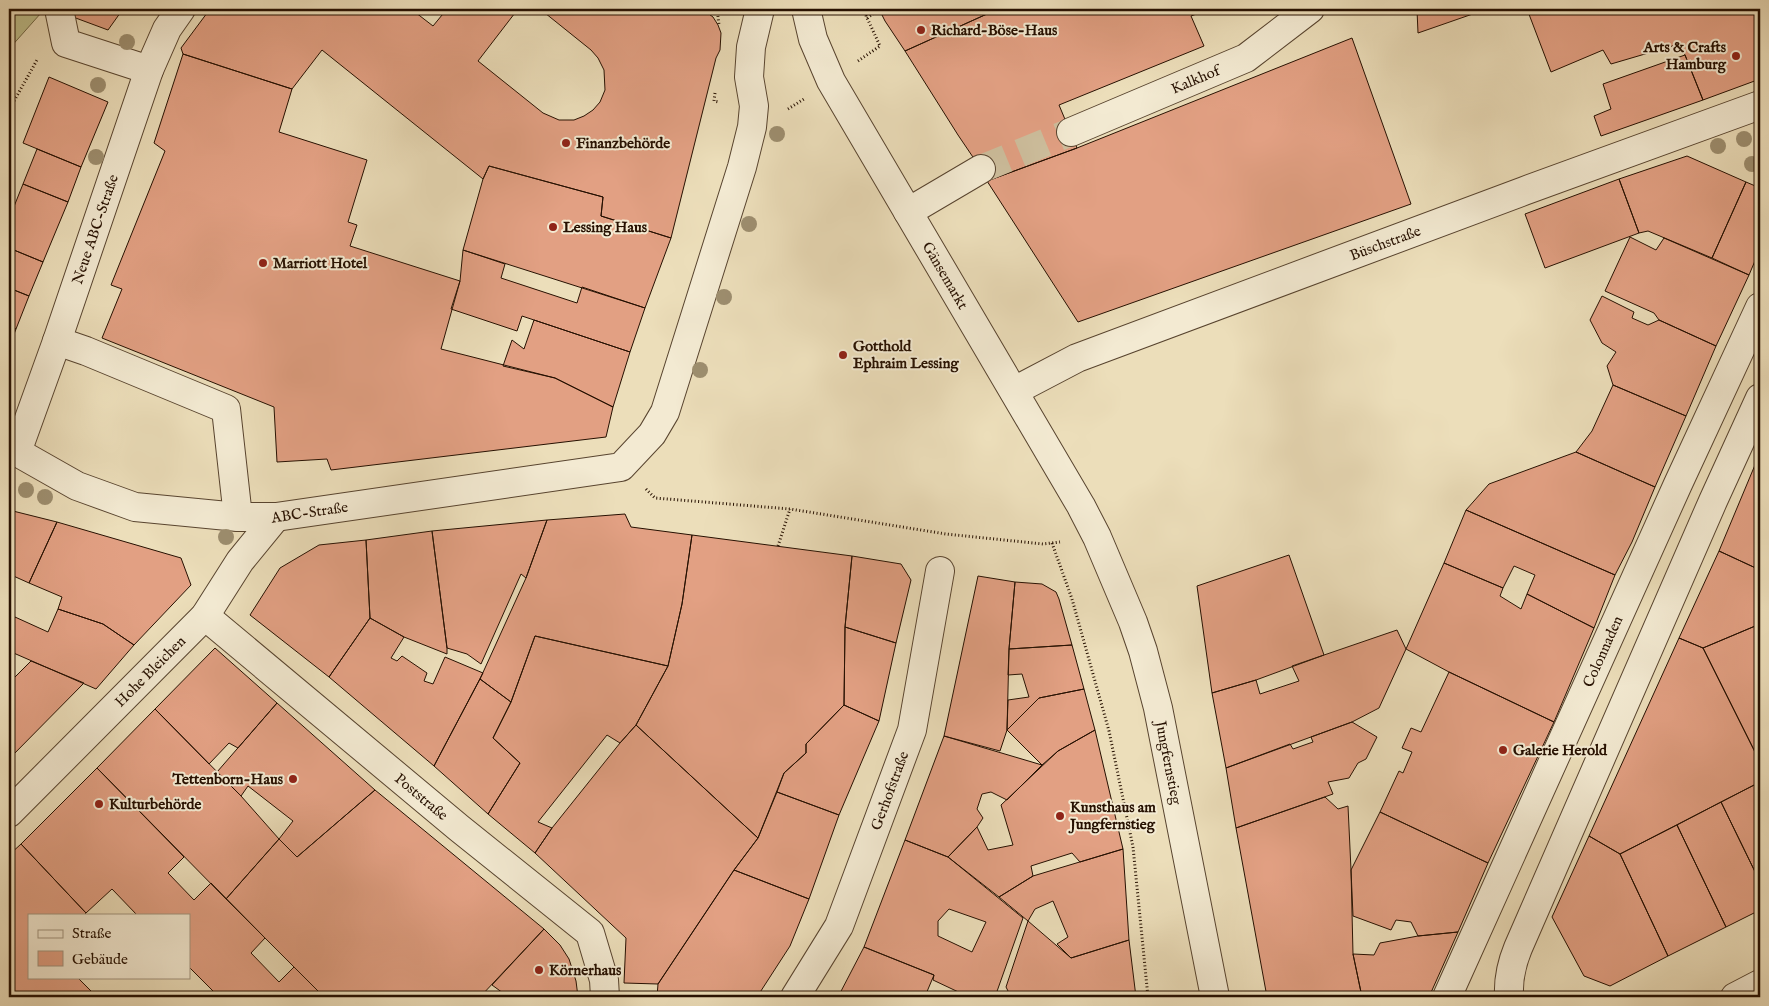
<svg xmlns="http://www.w3.org/2000/svg" width="1769" height="1006" viewBox="0 0 1769 1006" font-family="'IM FELL English',serif">
  <style>
    .green { fill: #bfbf8b; stroke: #726846 }
    .building { fill: #e2a083; stroke: #261001; fill-rule: evenodd }
    .lines { fill: none; stroke-linecap: round; stroke-linejoin: round }
    .minor-tunnel { stroke: #cebf9e; stroke-width: 28; stroke-dasharray: 28 14; stroke-linecap: butt }
    .minor-casing { stroke: #58442f; stroke-width: 30 }
    .path { stroke: #261001; stroke-width: 3; stroke-dasharray: 1 2.5; stroke-linecap: butt }
    .minor { stroke: #f3ead2; stroke-width: 28 }
    .tree { fill: #9d8e6f }
    .poi-dot { fill: #8f2418; stroke: #f3ead2; stroke-width: 2 }
    .labels { text-anchor: middle; stroke-width: 4; stroke-linejoin: round; paint-order: stroke }
    .poi-label { font-size: 15px; font-weight: bold; fill: #261001; stroke: #f3ead2; text-anchor: start }
    .street-label { font-size: 15px; fill: #261001; stroke: #f3ead2 }
  </style>
  <rect width="100%" height="100%" fill="#ecdeba"/>
  <filter id="stains"><feTurbulence type="fractalNoise" baseFrequency=".004" numOctaves="4"/><feColorMatrix values="0 0 0 0 .2 0 0 0 0 .09 0 0 0 0 .02 0 0 0 .5 -.17"/></filter>
  <radialGradient id="worn" r=".72"><stop offset=".6" stop-color="#630" stop-opacity="0"/><stop offset="1" stop-color="#630" stop-opacity=".3"/></radialGradient>
  <path class="green" d="M9 9H40L41 13 9 49Z"/>
  <path class="building" d="M72 9H123L108 30 73 17Z
    M210 9H411L433 26 447 9H518L478 61 543 113 559 120H574L584 116 593 110 600 102 605 90 604 70 598 58 591 50 540 9H702L713 17 718 25 721 33 720 50 716 58 671 238 601 216 603 197 489 166 483 179 322 50 292 89 183 54 181 48Z
    M879 9H998L905 51 885 21Z
    M998 9H1210L1191 16 1204 46 1059 105 1077 148 987 181 981 169 958 135 905 51Z
    M1409 9H1487L1418 33 1417 10 1411 13Z
    M1527 9H1760V79L1703 100 1685 55 1679 44 1611 64 1603 50 1551 72Z
    M1352 38 1411 204 1078 322 987 181 1077 148Z
    M183 54 292 89 279 132 367 160 348 222 357 225 350 246 460 281 441 349 555 378 613 407 606 437 331 470 327 459 277 462 274 407 102 338 122 289 111 285 165 151 154 143Z
    M1685 55 1703 100 1601 136 1594 116 1611 109 1603 84Z
    M49 77 108 102 81 167 23 143Z
    M37 149 81 167 68 202 23 184Z
    M1687 156 1746 182 1712 258 1648 231 1639 233 1619 179Z
    M489 166 603 197 601 216 671 238 645 308 463 250 483 179Z
    M1619 179 1639 233 1545 268 1525 214Z
    M1746 182 1760 188V249L1749 275 1712 258Z
    M23 184 68 202 43 262 9 248V219Z
    M1630 237 1656 250 1664 238 1749 275 1716 346 1659 320 1654 313 1605 291Z
    M9 248 43 262 29 296 9 288Z
    M463 250 505 264 501 278 577 303 582 287 645 308 630 352 522 316 517 331 451 309 460 281Z
    M9 288 29 296 16 329 9 326Z
    M1602 296 1634 312 1632 318 1648 325 1659 320 1716 346 1686 416 1613 385 1607 366 1616 352 1602 343 1590 320Z
    M534 320 630 352 613 407 555 378 503 366 512 340 524 349Z
    M9 326 16 329 9 347Z
    M1613 385 1686 416 1655 487 1576 452 1592 431Z
    M1576 452 1655 487 1632 542 1615 575 1466 510 1489 484Z
    M1760 453V570L1719 551Z
    M9 510 57 522 29 583 9 574Z
    M1466 510 1615 575 1594 628 1527 594 1535 575 1514 566 1503 588 1444 563Z
    M625 514 631 527 692 535 682 604 668 666 535 636 511 702 480 679 526 578 547 520Z
    M547 520 526 578 521 574 481 664 467 654 447 648 432 531Z
    M57 522 181 558 191 585 134 645 103 624 58 609 62 597 29 583Z
    M432 531 447 648V654L404 637 370 618 366 540Z
    M692 535 852 556 845 627 844 705 806 744V753L784 773 758 838 636 725 668 666 682 604Z
    M366 540 370 618 329 677 250 615 280 568 319 545Z
    M1719 551 1760 570V624L1703 648 1679 638Z
    M1289 555 1324 655 1256 680 1212 693 1197 586Z
    M852 556 901 564 911 580 896 643 845 627Z
    M1444 563 1503 588 1500 596 1521 609 1527 594 1594 628 1554 722 1449 672 1406 649Z
    M978 576 1015 582 1009 649 1007 730 1000 751 944 736Z
    M1015 582 1042 584 1056 592 1059 599 1072 645 1009 649Z
    M58 609 103 624 134 645 96 689 9 651V632L15 617 48 632Z
    M370 618 404 637 391 658 397 661 402 656 427 673 424 681 433 684 445 657 483 673 434 766 329 677Z
    M1760 624V762L1703 648Z
    M845 627 896 643 879 721 844 705Z
    M1397 630 1406 649 1379 708 1352 722 1226 768 1212 693 1256 680 1260 694 1299 681 1292 666Z
    M535 636 668 666 636 725 620 743 607 735 538 822 552 828 535 853 488 814 520 763 493 738 511 702Z
    M1679 638 1703 648 1760 762V782L1620 854 1589 836Z
    M1072 645 1084 689 1039 698 1007 730 1008 700 1029 697 1022 674 1008 675 1009 649Z
    M215 648 277 703 238 748 229 743 209 764 155 709Z
    M31 661 84 683 9 759V680L11 681Z
    M1449 672 1554 722 1488 863 1380 812 1399 771 1403 773 1412 752 1402 748 1411 728 1421 732Z
    M480 679 511 702 493 738 520 763 488 814 434 766Z
    M1084 689 1095 730 1058 751 1042 765 1007 730 1039 698Z
    M277 703 375 790 297 857 279 839 293 821 248 786 241 796 217 772Z
    M844 705 879 721 839 815 777 792 784 773 806 753V744Z
    M155 709 241 796 279 839 226 899 97 768Z
    M1352 722 1377 737 1366 759 1358 763 1349 778 1328 782 1333 794 1236 828 1226 768 1290 744 1293 749 1313 742 1311 737Z
    M636 725 758 838 734 870 658 984 624 983 626 938 535 853 552 828 620 743Z
    M1095 730 1123 849 1080 862 1072 853 1031 866 1033 876 999 897 948 857 977 827 988 850 1013 845 1001 805 1058 751Z
    M944 736 1042 765 1007 800 991 792 982 794 977 809 983 818 977 827 948 857 905 840Z
    M97 768 184 857 168 873 194 900 211 883 265 938 251 953 279 982 294 967 324 997H219L189 967V915H137L112 889 86 913 21 844Z
    M1760 782V882L1721 802Z
    M375 790 544 929 480 997H324L226 899 279 839 297 857Z
    M777 792 839 815 809 899 734 870 758 838Z
    M1325 797 1338 809 1348 806 1351 870 1353 954 1362 997H1267L1236 828Z
    M1721 802 1760 882V910L1726 927 1677 825Z
    M1380 812 1488 863 1458 932 1418 936 1411 922 1396 920 1391 930 1353 916 1351 870Z
    M1677 825 1726 927 1668 956 1620 854Z
    M1589 836 1620 854 1668 956 1610 986 1584 976 1552 917Z
    M905 840 948 857 1023 918 995 997H969L933 980 934 975 864 947ZM949 909 986 922 972 952 938 936V921Z
    M21 844 86 913 84 915H29V977H77L96 996 94 997H9V855Z
    M1123 849 1129 940 1071 958 1057 944 1068 937 1053 901 1035 909 1028 921 999 897 1033 876Z
    M734 870 809 899 790 946 757 997H657L658 984Z
    M1028 921 1071 958 1129 940 1136 997H1011L1006 987Z
    M544 929 560 945 569 959 576 981 578 997H503V993L492 985Z
    M1458 932 1429 997H1362L1353 954 1374 955 1380 943 1418 936Z
    M864 947 934 975 926 994 934 997H838Z"/>
  <g class="lines">
    <path class="minor-tunnel" d="M981 169 1071 132"/>
    <g class="minor-casing">
      <g id="minor">
        <path d="M59 9 66 43 149 70"/>
        <path id="s1" d="M806 9 813 39 831 81 1081 506 1097 537 1133 622 1143 651 1158 708 1215 997"/>
        <path id="s2" d="M1071 132 1246 58 1310 9"/>
        <path d="M908 212 981 169"/>
        <path d="M57 341 86 351 226 409 238 517"/>
        <path id="s3" d="M1014 391 1077 358 1524 191 1760 105"/>
        <path id="s4" d="M17 452 77 486 135 507 238 517H276L621 467 652 434 665 412 742 167 752 127 754 106 749 77 751 47 760 9"/>
        <path id="s5" d="M17 452 57 341 149 70 167 29 181 9"/>
        <path id="s6" d="M205 616 459 828 590 933 604 980 605 997"/>
        <path id="s7" d="M9 813 205 616 240 561 276 517"/>
        <path id="s8" d="M795 997 839 926 912 730 940 571"/>
        <path id="s9" d="M1447 997 1678 484 1760 307"/>
        <path d="M1509 997C1508 979 1511 965 1518 948L1713 501 1760 398"/>
        <path d="M1735 997 1760 984"/>
      </g>
    </g>
    <path class="path" d="M717 9 719 25
      M867 18 879 10
      M858 61 880 46 863 9
      M715 93 714 101 719 102
      M788 109 804 99
      M9 110 37 60
      M646 489 655 498 790 509 946 534 1043 544 1060 542
      M1052 543 1072 599 1109 731 1133 847 1148 997
      M778 546 790 509"/>
    <use href="#minor" class="minor"/>
  </g>
  <g class="tree">
    <circle cx="127" cy="42" r="8"/>
    <circle cx="98" cy="85" r="8"/>
    <circle cx="777" cy="134" r="8"/>
    <circle cx="1744" cy="139" r="8"/>
    <circle cx="1718" cy="146" r="8"/>
    <circle cx="96" cy="157" r="8"/>
    <circle cx="1752" cy="164" r="8"/>
    <circle cx="749" cy="224" r="8"/>
    <circle cx="724" cy="297" r="8"/>
    <circle cx="700" cy="370" r="8"/>
    <circle cx="26" cy="490" r="8"/>
    <circle cx="45" cy="497" r="8"/>
    <circle cx="226" cy="537" r="8"/>
  </g>
  <g class="poi-dot">
    <circle cx="921" cy="30" r="5"/>
    <circle cx="1736" cy="56" r="5"/>
    <circle cx="566" cy="143" r="5"/>
    <circle cx="553" cy="227" r="5"/>
    <circle cx="263" cy="263" r="5"/>
    <circle cx="843" cy="355" r="5"/>
    <circle cx="1503" cy="750" r="5"/>
    <circle cx="293" cy="779" r="5"/>
    <circle cx="99" cy="804" r="5"/>
    <circle cx="1060" cy="816" r="5"/>
    <circle cx="539" cy="970" r="5"/>
  </g>
  <g class="labels">
    <g class="poi-label">
      <text x="931" y="35">Richard-Böse-Haus</text>
      <text x="1726" y="52" text-anchor="end">Arts &amp; Crafts<tspan x="1726" dy="17">Hamburg</tspan></text>
      <text x="576" y="148">Finanzbehörde</text>
      <text x="563" y="232">Lessing Haus</text>
      <text x="273" y="268">Marriott Hotel</text>
      <text x="853" y="351">Gotthold<tspan x="853" dy="17">Ephraim Lessing</tspan></text>
      <text x="1513" y="755">Galerie Herold</text>
      <text x="283" y="784" text-anchor="end">Tettenborn-Haus</text>
      <text x="109" y="809">Kulturbehörde</text>
      <text x="1070" y="812">Kunsthaus am<tspan x="1070" dy="17">Jungfernstieg</tspan></text>
      <text x="549" y="975">Körnerhaus</text>
    </g>
    <g class="street-label">
      <text dy="5" stroke="none"><textPath href="#s2" startOffset="135">Kalkhof</textPath></text>
      <text dy="5" stroke="none"><textPath href="#s5" startOffset="236">Neue ABC-Straße</textPath></text>
      <text dy="5" stroke="none"><textPath href="#s3" startOffset="400">Büschstraße</textPath></text>
      <text dy="5" stroke="none"><textPath href="#s1" startOffset="302">Gänsemarkt</textPath></text>
      <text dy="5" stroke="none"><textPath href="#s4" startOffset="306">ABC-Straße</textPath></text>
      <text dy="5" stroke="none"><textPath href="#s9" startOffset="379">Colonnaden</textPath></text>
      <text dy="5" stroke="none"><textPath href="#s7" startOffset="200">Hohe Bleichen</textPath></text>
      <text dy="5" stroke="none"><textPath href="#s1" startOffset="842">Jungfernstieg</textPath></text>
      <text dy="5" stroke="none"><textPath href="#s8" startOffset="228">Gerhofstraße</textPath></text>
      <text dy="5" stroke="none"><textPath href="#s6" startOffset="282">Poststraße</textPath></text>
    </g>
  </g>
  <rect width="1769" height="1006" fill="none" stroke="#ecdeba" stroke-width="30"/>
  <rect x="10" y="10" width="1749" height="986" fill="none" stroke="#261001" stroke-width="2.5"/>
  <rect x="15" y="15" width="1739" height="976" fill="none" stroke="#261001"/>
  <rect x="28" y="914" width="162" height="65" fill="#f3ead2" stroke="#a1937e"/>
  <rect x="38" y="930" width="25" height="8" fill="#f3ead2" stroke="#a1937e"/>
  <text x="72" y="938" font-size="15" fill="#261001">Straße</text>
  <rect x="38" y="951" width="25" height="15" fill="#e2a083" stroke="#a1937e"/>
  <text x="72" y="964" font-size="15" fill="#261001">Gebäude</text>
  <rect width="100%" height="100%" filter="url(#stains)"/>
  <rect width="100%" height="100%" fill="url(#worn)"/>
</svg>
